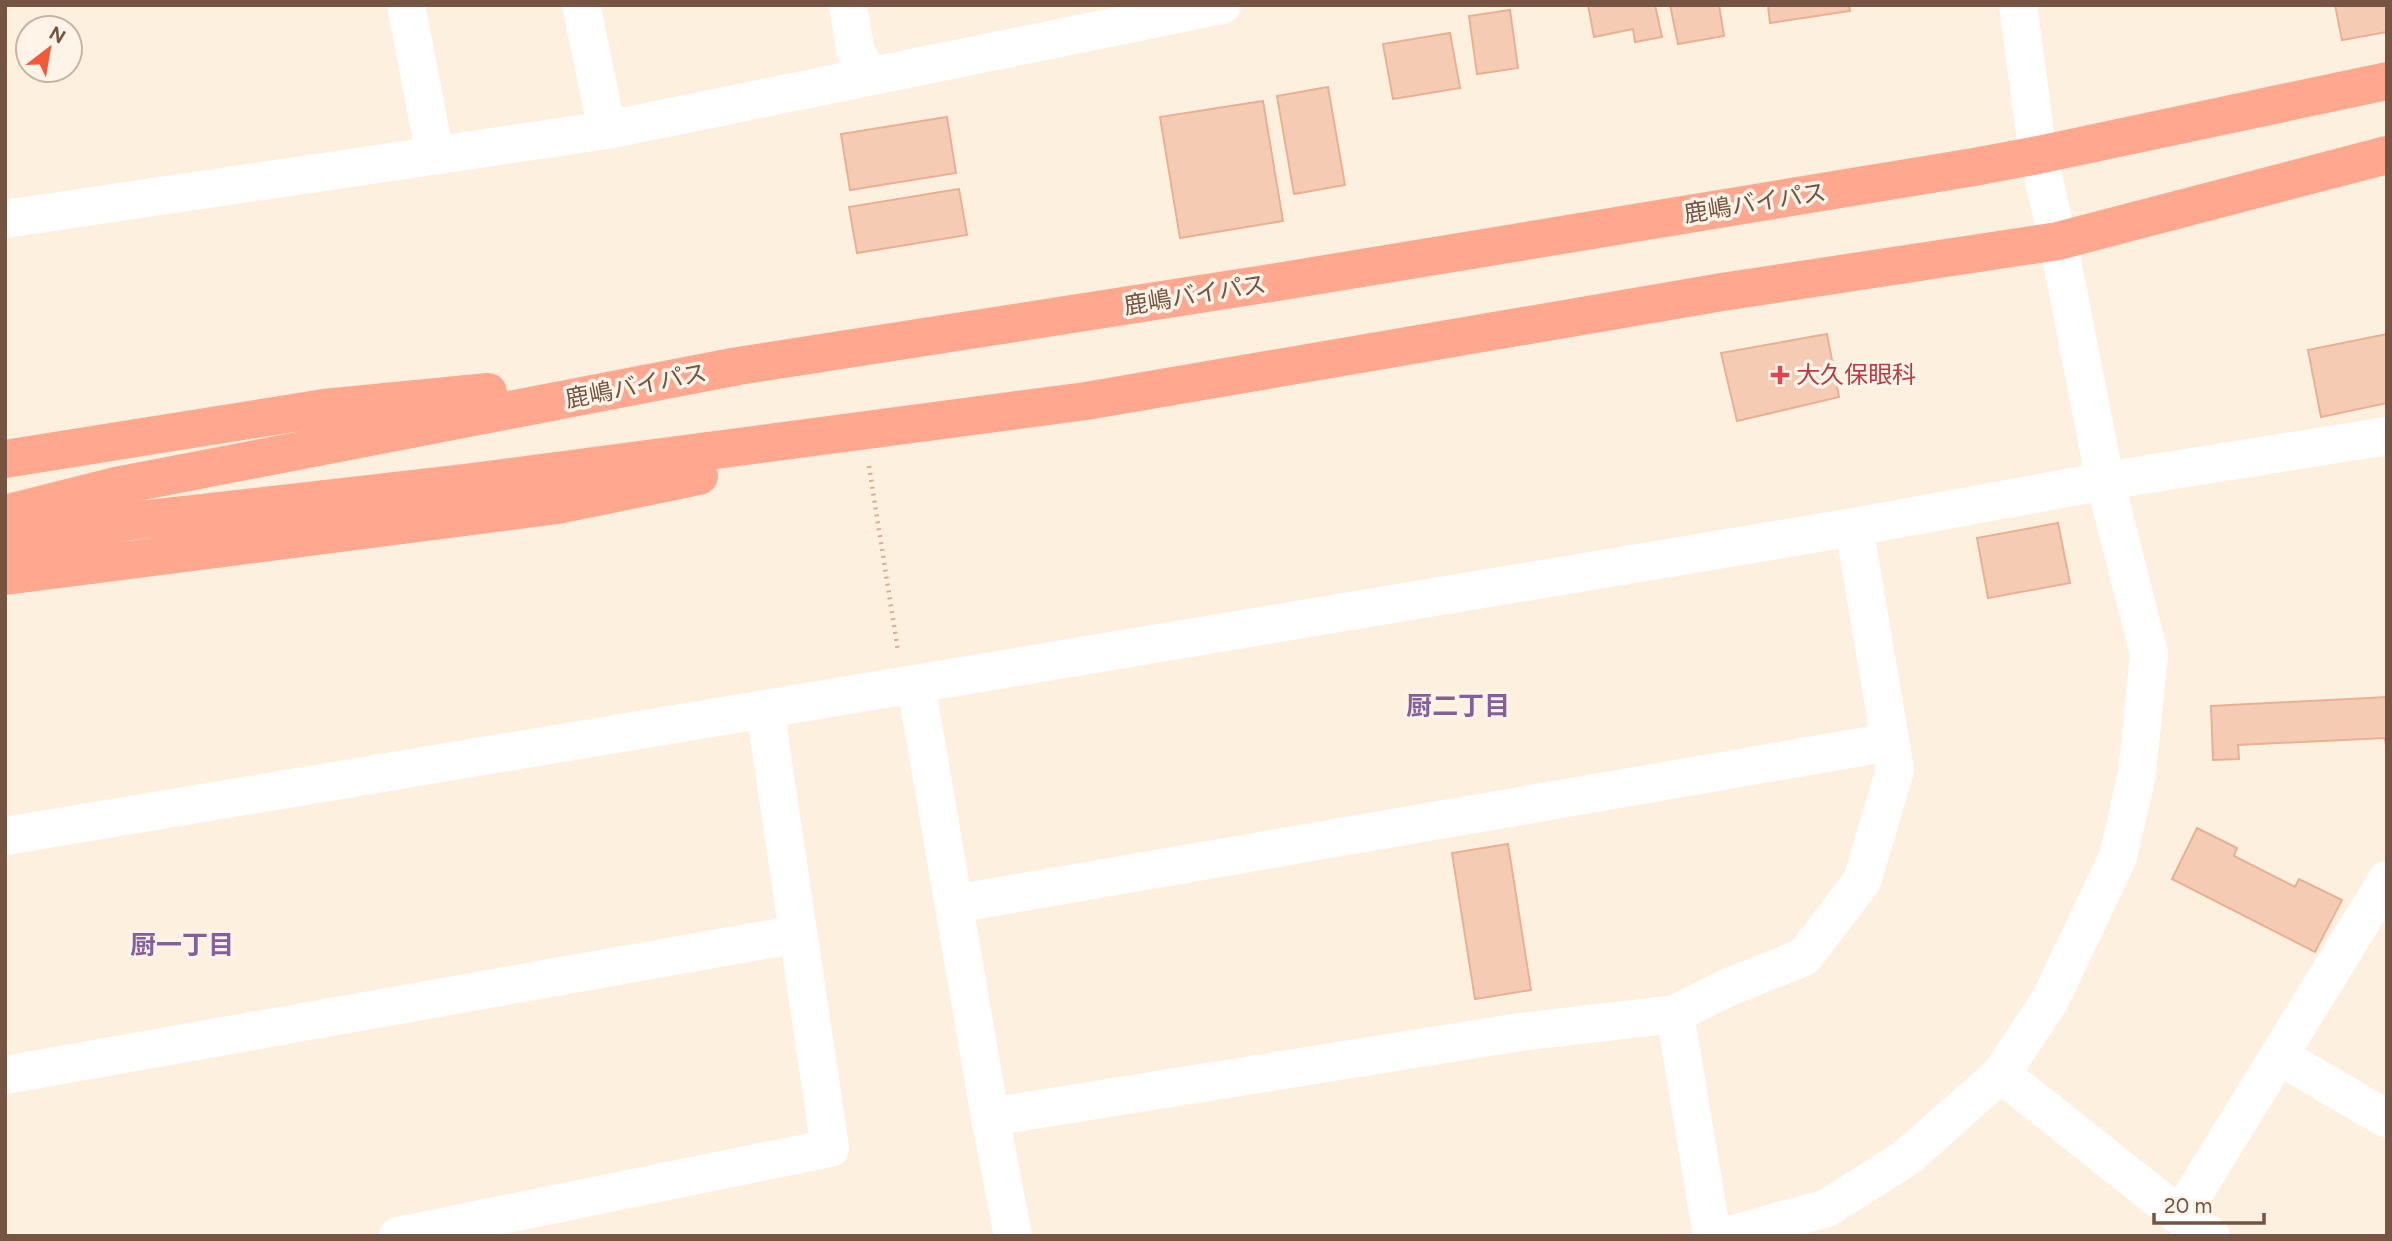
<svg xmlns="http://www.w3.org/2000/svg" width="2392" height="1241" viewBox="0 0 2392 1241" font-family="Figtree,'Noto Sans JP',sans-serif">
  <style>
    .building { fill: #f6cbb4; stroke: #eab093; stroke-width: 2 }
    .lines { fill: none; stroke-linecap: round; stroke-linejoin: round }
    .path { stroke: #dbae97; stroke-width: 4.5; stroke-dasharray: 2 5; stroke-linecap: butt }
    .minor { stroke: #fff; stroke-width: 38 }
    .highway { stroke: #ffa78f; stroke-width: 38 }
    .health-dot { fill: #e0444e; stroke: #fff4e7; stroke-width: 2.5 }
    .labels { text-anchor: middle; stroke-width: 7; stroke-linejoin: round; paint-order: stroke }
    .street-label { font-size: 24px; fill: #765444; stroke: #fff4e7 }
    .health-label { font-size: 24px; fill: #be3a42; stroke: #fff4e7; text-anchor: start }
    .neighbourhood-label { font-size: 26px; font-weight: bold; fill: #845f9b; stroke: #fff4e7 }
  </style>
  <rect width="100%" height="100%" fill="#fef0df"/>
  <path class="building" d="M1588 5H1655L1662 37 1635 42 1633 29 1594 37Z
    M1670 5H1719L1724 36 1678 44Z
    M1768 5H1849L1850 11 1770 23Z
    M2335 5H2387V32L2342 40Z
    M1510 10 1518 68 1477 74 1469 16Z
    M1450 33 1460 88 1393 99 1383 44Z
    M1328 87 1345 185 1294 194 1277 96Z
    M1263 101 1283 221 1180 238 1160 117Z
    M947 117 956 173 850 190 841 134Z
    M959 189 967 235 857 253 849 207Z
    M1827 334 1839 397 1737 421 1721 353Z
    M2387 334V403L2321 417 2308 350Z
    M2058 523 2070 583 1988 598 1977 538Z
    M2387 697V753L2385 738 2238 745 2239 759 2213 760 2211 706Z
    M2197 828 2237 848 2234 856 2295 887 2299 879 2342 900 2315 952 2172 879Z
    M1508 844 1531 990 1475 999 1452 853Z"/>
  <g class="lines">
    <path class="path" d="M869 466 898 651"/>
    <path class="minor" d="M406 5 435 156
      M581 5 607 130
      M848 5 855 48 867 76
      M5 219 607 130 1222 5
      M916 684 990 1117 1013 1236
      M5 836 1854 527 2105 481 2387 436
      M954 904 1890 742
      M1675 1014 1712 1236
      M2279 1056 2387 1119
      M2001 1074 2180 1216 2211 1236
      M5 1075 798 934
      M990 1117 1520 1032 1675 1014 1729 987 1804 957 1862 881 1895 770 1854 527
      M2180 1216 2387 880
      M398 1236 830 1148 765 709
      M1726 1236 1827 1208 1906 1158 2001 1074 2050 1000 2118 857 2137 774 2149 654 2105 481 2058 241 2038 155 2018 5"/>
    <path class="highway" d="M5 459 324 408 488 392
      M5 514 116 486 738 366 1271 283 1974 167 2038 155 2387 81
      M5 541 131 521 466 483 1086 401 1722 292 2058 241 2387 155
      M5 576 558 505 699 476"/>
  </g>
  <path class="health-dot" d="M1776.5 364.5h7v7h7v7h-7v7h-7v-7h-7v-7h7z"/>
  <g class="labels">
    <g class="street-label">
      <text transform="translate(1755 203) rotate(-9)" y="8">鹿嶋バイパス</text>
      <text transform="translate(1195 295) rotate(-9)" y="8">鹿嶋バイパス</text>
      <text transform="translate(636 386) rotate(-11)" y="8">鹿嶋バイパス</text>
    </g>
    <g class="health-label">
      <text x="1796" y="383">大久保眼科</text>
    </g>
    <g class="neighbourhood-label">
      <text x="1458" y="715">厨二丁目</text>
      <text x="182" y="954">厨一丁目</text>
    </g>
  </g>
  <rect width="2392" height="1241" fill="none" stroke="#765444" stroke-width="14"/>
  <g transform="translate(49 49) rotate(31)"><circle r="33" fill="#fff4e7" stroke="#c8b4a6" stroke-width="2"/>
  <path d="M0-5L12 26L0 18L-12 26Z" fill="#f45938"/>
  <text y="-10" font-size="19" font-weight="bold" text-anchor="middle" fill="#765444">N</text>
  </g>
  <path d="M2154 1213v10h110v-10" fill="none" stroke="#765444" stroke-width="3.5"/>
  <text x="2164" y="1213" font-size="21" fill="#765444" stroke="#fff4e7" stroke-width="5" paint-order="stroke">20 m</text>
</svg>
